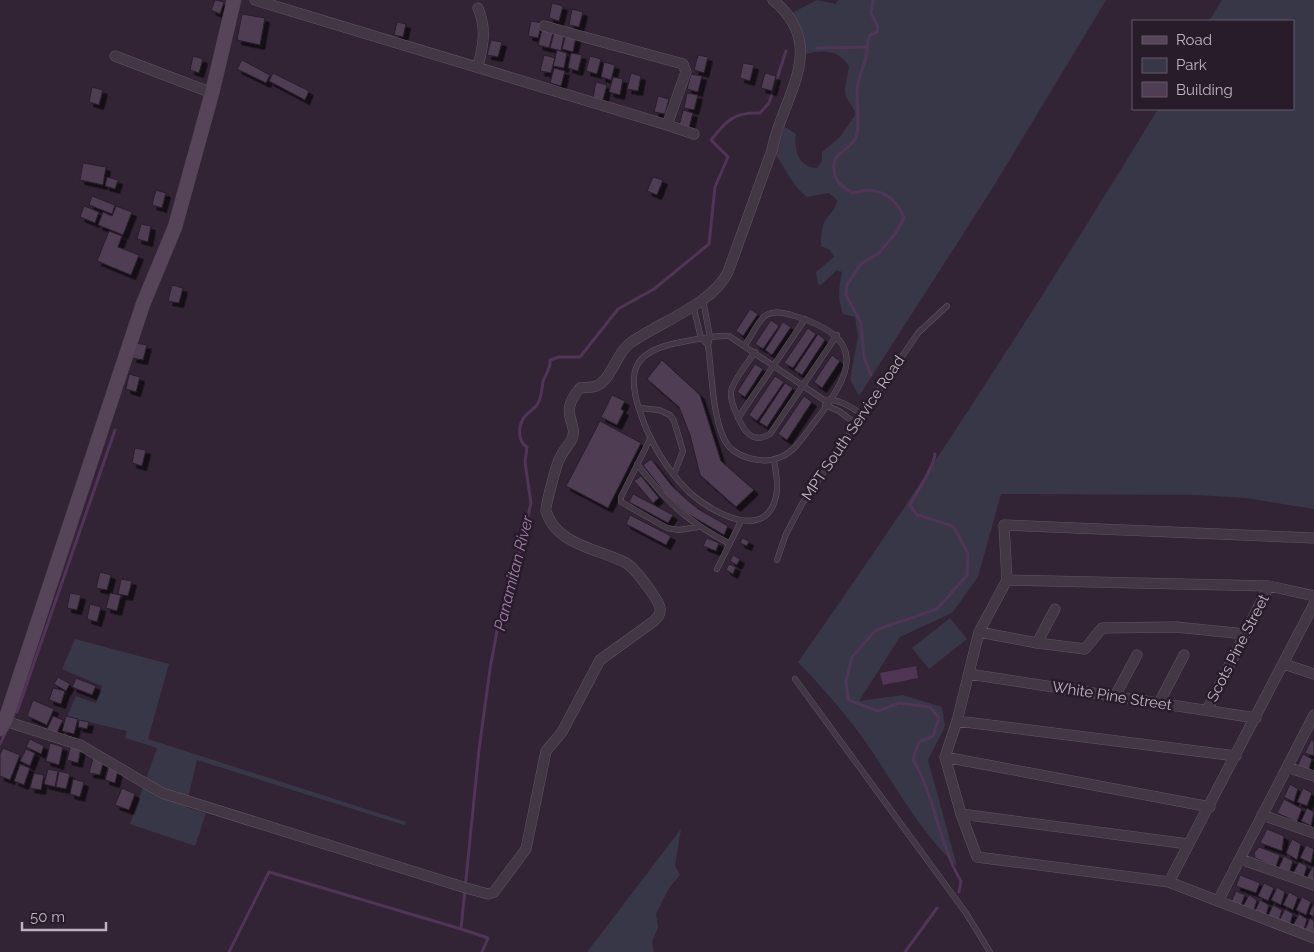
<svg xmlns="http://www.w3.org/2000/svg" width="1314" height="952" viewBox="0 0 1314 952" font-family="Raleway,sans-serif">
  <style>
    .green { fill: #383748 }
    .water { fill: #503556 }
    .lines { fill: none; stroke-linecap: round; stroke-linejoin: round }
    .stream { stroke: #503556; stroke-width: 3 }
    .building { fill: #4f3d53; stroke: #2a1e2d; filter: url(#shadow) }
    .lane-casing { stroke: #615464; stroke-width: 6 }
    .street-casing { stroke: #615464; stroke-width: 11 }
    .secondary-casing { stroke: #4d404f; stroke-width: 15 }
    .lane { stroke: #433746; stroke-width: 5 }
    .street { stroke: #433746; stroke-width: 10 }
    .secondary { stroke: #564558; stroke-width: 14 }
    .labels { text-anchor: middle; stroke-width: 5; stroke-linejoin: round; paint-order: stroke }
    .street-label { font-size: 15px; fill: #c0b1c2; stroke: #281c2b }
    .water-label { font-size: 16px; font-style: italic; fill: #9f7ca7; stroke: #281c2b }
  </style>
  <defs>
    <filter id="shadow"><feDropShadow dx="4.5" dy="4.5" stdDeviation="0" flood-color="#0009"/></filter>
  </defs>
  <rect width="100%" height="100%" fill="#322335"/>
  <path class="green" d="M817 0 836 4 838 0H1106L992 189 859 396 850 379 858 337 855 317 843 314C837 298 839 288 842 272L837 270 821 285 818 284 816 272 834 257 830 250 821 246C821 237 821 225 827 218 832 211 836 209 837 200L829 193 807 197C791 185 786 168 774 153L785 127 796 134C794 149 798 167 817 168L822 161V152L840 137 855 115C854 104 846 102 845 92 845 84 848 74 849 66 837 49 824 50 805 54L792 13Z
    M1222 0H1314V509L1246 498 1197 495 1001 494 978 577 952 613 900 637 859 701 903 695 942 707 945 726 928 760 957 866C922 834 899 792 873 753 852 721 825 690 798 662 925 482 1043 297 1158 109H1293V21H1209Z
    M950 618 967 639 929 669 912 648Z
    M75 639 169 664 148 739 406 822 404 825 197 760 186 807 206 813 195 846 130 824 157 748 125 738 127 731 67 717 76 696 96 703 102 686 62 669Z
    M681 829 675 866 680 875 669 888 656 914 658 927 652 942 654 952H587Z"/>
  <path class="water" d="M916 666 918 678 883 685 880 673Z"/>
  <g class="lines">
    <path class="stream" d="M817 48 867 47
      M871 375 864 357 861 323 846 295 847 285 861 264 879 253 895 234 904 218C896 195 875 185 853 193 843 188 835 182 834 170 831 152 851 151 856 137 860 124 857 108 857 95 856 81 863 70 866 57 868 50 866 42 870 35L877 32 878 27 871 13 873 0
      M935 454C934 467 917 491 910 505L917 515 953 526 968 553 967 575 937 609 876 630 852 657 846 681 848 700 878 711 899 703 930 707 939 718 933 736 919 742 913 759C936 799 938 842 961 881L959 892
      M17 712 115 430
      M0 744 5 734
      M229 952 269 872 461 929
      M482 952 488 938 461 929 479 750 490 669 500 615 517 565 531 503 525 462 527 447C517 441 518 425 525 416 529 412 534 409 537 405 543 396 541 386 544 379 547 372 551 368 550 360L559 357H580L618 309 654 289 709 244 715 187 728 157 711 140C727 120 734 112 760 113L769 103 786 51
      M905 952 937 908"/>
  </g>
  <path class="building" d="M215 0 224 2 220 14 211 10Z
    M552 3 563 6 559 21 549 18Z
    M572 9 583 12 579 27 569 25Z
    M242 14 265 18 260 45 237 40Z
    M531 21 542 23 538 38 528 36Z
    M397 22 406 24 403 37 394 35Z
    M542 30 553 33 549 48 538 45Z
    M554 33 564 36 561 51 550 48Z
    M566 34 576 37 573 52 562 49Z
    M491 40 502 42 498 57 487 55Z
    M557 50 567 53 564 68 553 66Z
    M571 53 582 55 578 71 568 68Z
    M544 55 555 58 551 73 540 71Z
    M698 55 708 57 704 73 694 70Z
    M193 56 203 59 199 73 190 70Z
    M590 56 601 59 597 74 586 71Z
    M242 60 270 75 266 83 237 69Z
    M604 62 615 65 611 80 601 77Z
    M743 63 754 65 750 81 740 78Z
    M554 68 565 71 561 86 550 83Z
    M273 73 309 91 305 100 269 81Z
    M631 73 641 76 638 91 627 89Z
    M765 73 776 76 772 91 761 88Z
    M691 74 702 76 698 92 687 89Z
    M613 77 623 79 620 95 609 92Z
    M596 82 607 85 603 100 593 98Z
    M92 87 103 90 99 105 89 102Z
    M687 93 698 95 694 110 684 108Z
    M658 96 669 99 665 114 654 112Z
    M683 110 693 113 689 128 679 126Z
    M83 163 106 167 103 185 80 180Z
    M107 177 118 180 115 189 105 186Z
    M653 177 663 180 657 195 647 191Z
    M156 190 166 193 162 208 152 205Z
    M92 196 115 205 112 214 89 205Z
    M84 206 99 212 95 223 80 217Z
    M116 206 132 212 123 235 98 225 103 212 112 216Z
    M141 224 151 226 148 242 137 239Z
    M109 231 122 236 118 247 139 255 131 275 97 261Z
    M172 285 183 288 179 303 168 301Z
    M750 309 758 314 743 336 736 331Z
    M771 320 779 326 763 349 755 344Z
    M783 322 791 327 772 355 765 350Z
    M808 328 816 334 793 368 784 363Z
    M818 334 825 340 802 375 794 370Z
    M136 343 147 345 143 360 132 358Z
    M832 355 840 361 822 388 814 382Z
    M662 360 700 395 721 461 754 490 736 507 700 475 690 435 679 407 647 379Z
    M755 364 763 369 745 397 737 392Z
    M129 374 140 377 136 392 126 389Z
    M775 376 784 382 757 421 749 415Z
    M785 383 793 388 767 427 759 422Z
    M612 395 625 401 621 409 624 411 617 425 601 417Z
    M804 396 812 402 787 440 778 434Z
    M600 421 641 443 608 508 566 486Z
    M135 448 146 450 142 466 132 463Z
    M651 459 672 486 685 498 698 509 728 526 724 535 688 514 668 497 643 465Z
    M641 476 659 498 653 503 634 481Z
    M633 494 673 515 668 523 629 502Z
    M630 515 671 536 666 545 626 524Z
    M707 538 719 543 716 551 703 546Z
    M742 538 749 541 747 546 740 543Z
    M733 555 740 559 737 565 730 561Z
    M729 564 736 567 733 574 726 570Z
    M100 572 111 575 107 590 96 588Z
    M121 579 132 581 128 596 118 594Z
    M70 593 81 595 77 610 67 608Z
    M110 593 121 595 117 611 106 608Z
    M90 604 101 607 97 622 87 619Z
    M58 677 70 684 66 691 54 684Z
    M76 678 96 686 92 695 72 687Z
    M53 688 65 691 61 704 49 700Z
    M33 700 54 709 47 725 27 716Z
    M53 716 63 720 57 733 47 729Z
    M66 716 78 719 74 734 62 731Z
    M79 720 89 722 87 729 78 727Z
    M30 739 44 746 41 754 26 747Z
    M1311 740 1314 741V756L1305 753Z
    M50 743 63 747 59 765 46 761Z
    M71 745 81 748 78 763 67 760Z
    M3 748 20 755 10 780 0 776V755Z
    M26 749 35 753 30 766 20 761Z
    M1303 754 1312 759 1308 772 1297 767Z
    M93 758 104 760 100 775 89 773Z
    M20 764 30 768 24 785 14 781Z
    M109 765 119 767 115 783 105 780Z
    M48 769 58 771 55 787 44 784Z
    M59 771 70 774 66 789 56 787Z
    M34 773 44 775 41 790 30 788Z
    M73 779 84 782 80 797 70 794Z
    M1290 784 1298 789 1294 802 1284 797Z
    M122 788 135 794 129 810 115 805Z
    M1303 788 1312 793 1307 806 1297 802Z
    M1284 799 1302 809 1297 822 1277 813Z
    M1307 808 1314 812 1311 826 1301 821Z
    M1267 829 1284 836 1282 851 1260 843Z
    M1292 839 1301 844 1297 860 1286 853Z
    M1306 845 1314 849 1311 863 1300 858Z
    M1259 847 1280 855 1276 867 1255 858 1254 853Z
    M1284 856 1293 861 1289 874 1278 869Z
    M1299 862 1307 866 1303 880 1292 875Z
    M1313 866 1314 867V883L1306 879Z
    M1240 875 1260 883 1256 893 1236 886Z
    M1264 883 1274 888 1268 901 1258 896Z
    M1277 887 1285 892 1281 905 1271 900Z
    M1236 891 1245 895 1240 909 1230 904Z
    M1289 892 1298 897 1293 910 1283 905Z
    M1249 895 1257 900 1253 913 1242 908Z
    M1302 897 1311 902 1306 915 1296 910Z
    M1260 900 1269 905 1265 918 1254 913Z
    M1314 902V917L1309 914Z
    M1273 905 1282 910 1278 923 1267 918Z
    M1285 909 1293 914 1289 927 1278 923Z
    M1299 914 1307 919 1303 932 1292 927Z
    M1310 918 1314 921V936L1304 932Z"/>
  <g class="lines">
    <g class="lane-casing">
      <path id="lane" d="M703 300 710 337 708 345C712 373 712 413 724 439 733 458 763 465 781 457 796 451 807 431 817 419 855 369 865 338 795 316 761 305 762 320 745 345
        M693 305 701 338 708 345
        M755 352C749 361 732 382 731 392 730 400 734 408 737 415 743 430 752 445 770 434L837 335
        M825 405 839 411 856 424
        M639 408 659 410 670 415 674 421 683 451 674 474
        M738 418 805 319
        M650 439 621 497V502L667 528 679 530 698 527
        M774 459C775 469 778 480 777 490 771 545 713 514 689 492 666 469 650 442 640 412 626 371 634 352 676 343 693 340 711 335 729 336L824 400C838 398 851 407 862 414
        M637 464C668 503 685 520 730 544
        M777 560 786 534 802 504 918 333 947 306
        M717 569 741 521
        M795 679 966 913 990 952"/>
    </g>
    <g class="street-casing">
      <path id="street" d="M255 0 667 125 686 72 683 64 544 26
        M115 56 212 93
        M478 67C483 45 487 30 478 8
        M667 125 694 134
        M1314 538 1004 525 1007 580 979 632 957 721 945 757 961 814 977 857 1169 882 1314 938
        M1007 580 1269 586 1314 596
        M979 632 1037 643 1085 649 1102 628 1176 627 1245 634
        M1037 643 1055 609
        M1284 664 1314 674
        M969 674 1256 718
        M1115 696 1137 655
        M1159 703 1184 655
        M1207 710 1269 586
        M5 721 80 745 162 793 466 888 488 894 494 892 526 849 546 751 562 732 600 660 654 621C658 617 661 614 660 608 659 600 634 567 626 563 599 549 556 545 546 511 545 507 556 466 559 460 562 452 567 447 571 441 581 423 556 416 580 388 585 387 592 388 596 386 612 379 616 354 629 344 657 323 712 305 728 272L772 150C782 97 830 47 773 0
        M957 721 1236 756
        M945 757 1210 807
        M1287 767 1314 776
        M961 814 1188 844
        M1262 815 1314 833
        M1240 859 1314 885
        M1169 882 1314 604
        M1218 901 1314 715"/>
    </g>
    <g class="secondary-casing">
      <path id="secondary" d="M0 729 5 721 143 304 175 227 212 93 234 0"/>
    </g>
    <use href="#lane" class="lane"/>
    <use href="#street" class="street"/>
    <use href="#secondary" class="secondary"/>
  </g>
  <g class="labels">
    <g class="street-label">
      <text transform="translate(853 428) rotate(-56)" y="5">MPT South Service Road</text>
      <text transform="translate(1238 648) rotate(-63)" y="5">Scots Pine Street</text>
      <text transform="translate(1112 696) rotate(9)" y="5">White Pine Street</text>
    </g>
    <g class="water-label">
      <text transform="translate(513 573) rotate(-76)" y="6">Panamitan River</text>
    </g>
  </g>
  <rect x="1132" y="20" width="162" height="90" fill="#281c2b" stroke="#655867"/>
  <rect x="1142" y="36" width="25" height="8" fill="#564558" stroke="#655867"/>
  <text x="1176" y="45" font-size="15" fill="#c0b1c2">Road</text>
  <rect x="1142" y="58" width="25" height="15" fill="#383748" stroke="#655867"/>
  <text x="1176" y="70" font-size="15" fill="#c0b1c2">Park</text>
  <rect x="1142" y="82" width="25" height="15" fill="#4f3d53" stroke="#655867"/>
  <text x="1176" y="95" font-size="15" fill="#c0b1c2">Building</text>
  <path d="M22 922v8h84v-8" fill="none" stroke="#c0b1c2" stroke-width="2.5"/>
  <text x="30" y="922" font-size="15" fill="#c0b1c2" stroke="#281c2b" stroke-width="4" paint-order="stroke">50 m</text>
</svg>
